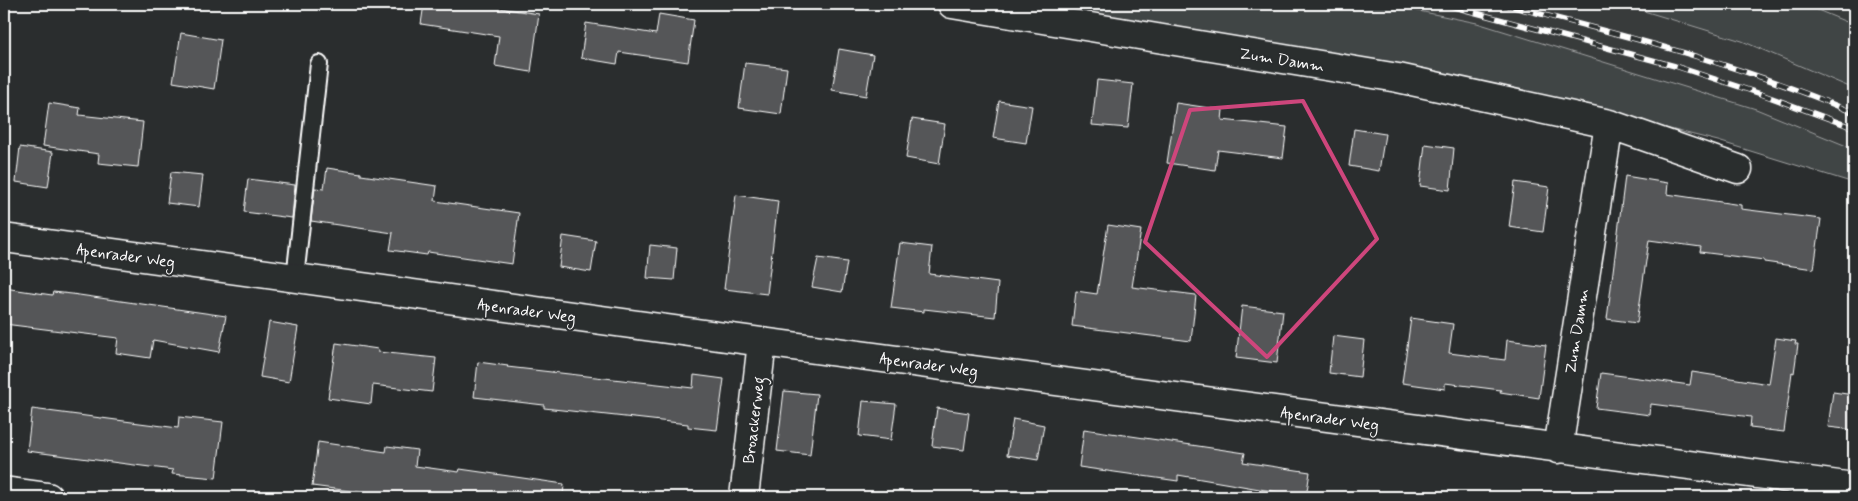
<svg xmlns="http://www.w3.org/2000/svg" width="1858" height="501" viewBox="0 0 1858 501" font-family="Mynerve,sans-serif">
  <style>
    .built { fill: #373a3b }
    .green { fill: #414445; stroke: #a0a2a2 }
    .building { fill: #555758; stroke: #fff }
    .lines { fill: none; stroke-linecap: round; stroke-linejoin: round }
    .lane-casing { stroke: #fff; stroke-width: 20 }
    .street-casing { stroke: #fff; stroke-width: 31 }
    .lane { stroke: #2a2d2e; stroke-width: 16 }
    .street { stroke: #2a2d2e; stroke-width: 28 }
    .rail-casing { stroke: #fff; stroke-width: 5.5 }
    .rail { stroke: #2a2d2e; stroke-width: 4; stroke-dasharray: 11; stroke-linecap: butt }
    .marked { fill: none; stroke: #ce467c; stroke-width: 4; stroke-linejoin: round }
    .labels { text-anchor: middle; stroke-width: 4; stroke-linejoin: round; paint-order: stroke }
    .street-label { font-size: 16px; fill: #fff; stroke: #2a2d2e }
  </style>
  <rect width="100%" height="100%" fill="#2a2d2e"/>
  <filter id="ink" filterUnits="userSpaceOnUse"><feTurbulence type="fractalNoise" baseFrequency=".02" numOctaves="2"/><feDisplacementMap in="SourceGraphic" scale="10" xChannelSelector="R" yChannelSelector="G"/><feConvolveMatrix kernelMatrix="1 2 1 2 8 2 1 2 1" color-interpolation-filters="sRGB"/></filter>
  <g filter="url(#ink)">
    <path class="built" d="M1385 4H1621L1742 41 1854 89V149L1756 109 1477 23Z
      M1803 4H1854V25Z"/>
    <path class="green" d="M1041 4H1385L1477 23 1756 109 1854 149V183L1718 141 1490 84Z
      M1621 4H1803L1854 25V89L1742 41Z"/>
    <path class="building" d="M424 4H473L539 14 531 72 495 66 499 36 421 24Z
      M659 14 694 20 688 62 619 52 617 64 581 58 586 23 656 34Z
      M181 33 221 40 214 89 173 82Z
      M839 49 873 55 866 96 832 90Z
      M745 63 787 68 781 114 739 108Z
      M1097 80 1133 84 1128 128 1092 125Z
      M999 101 1032 106 1026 143 993 138Z
      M49 103 80 108 79 115 143 122 138 167 98 163 99 154 43 146Z
      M1176 103 1223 110 1222 120 1287 127 1283 158 1218 150 1215 170 1167 163Z
      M912 119 945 124 939 164 906 158Z
      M1354 129 1385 134 1379 171 1349 166Z
      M1425 144 1454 148 1450 190 1420 186Z
      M20 147 53 152 48 187 16 182Z
      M327 168 361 173V175L437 186 435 201 519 213 512 264 428 252 427 255 390 250 393 233 311 221 315 188 324 189Z
      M171 172 203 175 199 207 167 203Z
      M1625 176 1668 183 1667 194 1741 205V209L1821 219 1814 269 1764 262V260L1700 252 1701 247 1649 240 1637 323 1607 319Z
      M248 179 295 185 292 218 244 212Z
      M1515 182 1549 187 1543 232 1509 227Z
      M736 195 778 201 767 294 724 289Z
      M1108 225 1141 230 1132 287 1196 295 1191 341 1072 326 1076 291 1097 294Z
      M563 236 596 241 591 272 559 267Z
      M900 243 932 247 929 274 998 283 995 317 924 309V312L891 308Z
      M650 245 677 248 674 280 647 278Z
      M818 258 847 262 842 292 812 287Z
      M4 288 52 295 53 292 72 294 226 316 219 352 153 340 150 358 116 353 118 338 4 324Z
      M1242 306 1283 311 1277 363 1236 358Z
      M1411 318 1453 324 1449 353 1505 360 1507 340 1546 345 1539 398 1500 392 1501 390 1445 383V389L1402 383Z
      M269 322 298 327 289 382 260 377Z
      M1333 336 1364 340 1360 377 1329 373Z
      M1776 338 1796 341 1795 344H1798L1794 373 1792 372 1784 432 1750 428 1751 417 1651 404 1650 415 1596 408 1601 373 1690 385 1692 372 1769 384Z
      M336 343 378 349V352L436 358 432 392 373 385 371 404 328 398Z
      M478 362 508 366 507 367 693 388 694 375 724 379 717 430 688 427V424L544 408V405L474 397Z
      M784 391 817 394 810 455 777 451Z
      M1833 392 1854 395V430L1828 427Z
      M863 401 896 404 891 440 859 436Z
      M937 408 969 413 964 450 932 446Z
      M32 409 178 428 179 417 223 422 216 478 172 474 173 470 27 451Z
      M1013 419 1044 425 1038 460 1007 455Z
      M1084 429 1245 453 1243 462 1310 472 1306 497H1276L1277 492 1178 475V481L1079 467Z
      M318 442 386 452 387 446 417 450 415 466 459 472 460 469 564 484 563 497H380V495L312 486Z"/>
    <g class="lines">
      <g class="lane-casing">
        <path id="lane" d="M295 278 319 64"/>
      </g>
      <g class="street-casing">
        <path id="street" d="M952 4 1398 78 1609 124 1558 449
          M1609 124 1738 169
          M4 238 762 342 1854 487
          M4 491 48 497
          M744 497 762 342"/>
      </g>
      <use href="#lane" class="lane"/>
      <use href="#street" class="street"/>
      <g class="rail-casing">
        <path id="rail" d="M1443 4 1675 66 1761 94 1854 128
          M1502 4C1621 35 1741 64 1854 113"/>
      </g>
      <use href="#rail" class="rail"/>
    </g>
  </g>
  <path class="marked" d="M1303 101 1377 239 1267 357 1145 242 1190 110Z"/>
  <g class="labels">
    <g class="street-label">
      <text transform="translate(1282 59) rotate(9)" y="6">Zum Damm</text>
      <text transform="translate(126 255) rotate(8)" y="6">Apenrader Weg</text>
      <text transform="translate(527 310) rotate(8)" y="6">Apenrader Weg</text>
      <text transform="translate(1576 331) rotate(-81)" y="6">Zum Damm</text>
      <text transform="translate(929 364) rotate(8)" y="6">Apenrader Weg</text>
      <text transform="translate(1330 418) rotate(8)" y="6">Apenrader Weg</text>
      <text transform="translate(753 420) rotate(-83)" y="6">Broackerweg</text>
    </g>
  </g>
  <rect width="1858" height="501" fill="none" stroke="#2a2d2e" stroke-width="20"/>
  <rect x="10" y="10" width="1838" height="481" fill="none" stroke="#fff" stroke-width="2" filter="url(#ink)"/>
</svg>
